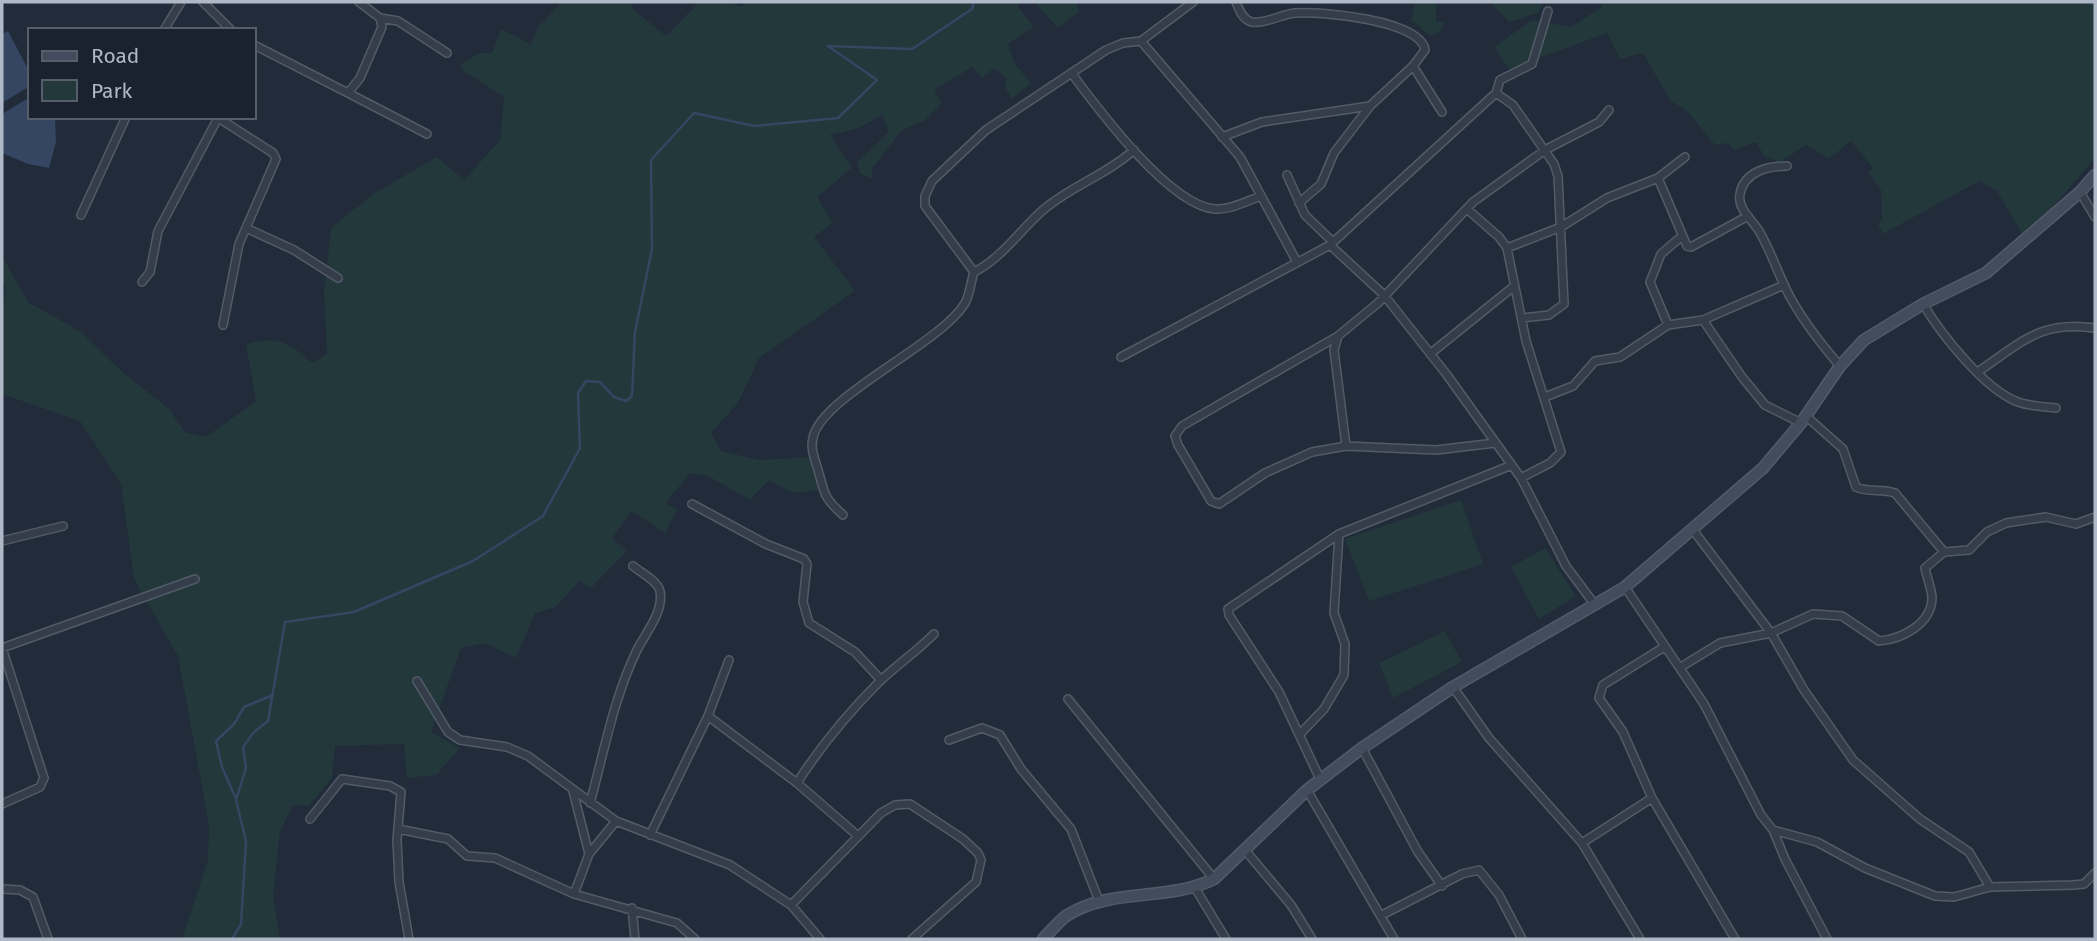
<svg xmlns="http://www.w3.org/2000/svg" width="2097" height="941" viewBox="0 0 2097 941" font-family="'Fira Sans',sans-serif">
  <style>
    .green { fill: #23383b }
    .water { fill: #344662 }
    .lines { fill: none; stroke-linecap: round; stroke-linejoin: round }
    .stream { stroke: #344662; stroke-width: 2.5 }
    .street-casing { stroke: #525b68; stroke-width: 10 }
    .secondary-casing { stroke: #525b68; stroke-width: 13 }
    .street { stroke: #353d4a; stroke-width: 7 }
    .secondary { stroke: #424c5d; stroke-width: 10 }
  </style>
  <rect width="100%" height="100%" fill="#212b3a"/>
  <path class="green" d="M562 2H630L633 9 666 36 699 2H729L741 7 746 2H1022L1018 7 1034 27 1008 44 1015 64 1031 83 1012 99 1005 87 1007 79 994 68 982 78 972 67 934 90 942 103 924 121 902 130 872 168V178L860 174 857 162 889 132 882 115 859 128 830 135 852 168 817 197 833 223 814 237 855 291 759 358 738 403 711 433 721 451 759 460 810 457 815 469 818 490 793 493 769 480 750 500 708 476 690 473 666 503 677 510 665 533 632 511 612 538 627 551 591 588 579 581 556 607 535 613 516 658 484 643 461 648 431 732 460 748 436 775 407 778 404 744 335 746 332 778 309 806 293 805 280 831 273 895 280 939H182L208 860 209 825 178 656 134 579 121 484 80 421 2 394V308L6 289 2 282V256L28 302 81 332 120 370 169 409 185 432 206 437 256 401 246 344C278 336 288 341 312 363L327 354 324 291 331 228 373 194 437 157 464 180 500 140 504 97 464 71 461 64 479 53H492L501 29 530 44 539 26Z
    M1034 2H1075L1080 11 1058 28Z
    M1415 2H1436V21L1445 22 1439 32 1430 36 1411 20Z
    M1490 2H1544L1538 13 1509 22Z
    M1599 2H2095V158L2050 210 2022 234 1997 191 1979 181 1883 234 1878 224 1882 219 1881 190 1868 173 1873 168 1851 141 1829 159 1806 145 1780 162 1764 156 1756 142 1734 150 1728 143 1715 145 1688 112 1670 100 1643 53 1620 59 1607 33 1509 69 1494 47 1532 20 1571 27 1602 7Z
    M1461 500 1483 564 1369 601 1345 539Z
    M1545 548 1576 596 1539 619 1511 567Z
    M1445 631 1462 662 1393 698 1379 663Z"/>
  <path class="water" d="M8 31 30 73V86L2 103V34Z
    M30 97V117H55L56 142 49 168 28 164 2 153V114Z"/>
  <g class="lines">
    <path class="stream" d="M236 799 222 767 216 741 234 724 244 707 273 695
      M232 939 241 924 246 841 236 800 246 768 243 747 254 732 268 721 285 622 354 612 473 561 543 516 580 448 578 393 586 381 600 382 614 397 626 401 632 396 635 332 652 249 651 160 694 113 754 126 838 118 877 80 828 46 912 49 972 9 974 2"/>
    <g class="street-casing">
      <path id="street" d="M203 2 231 30
        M380 18 398 21 447 53
        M164 30 181 2
        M1141 41 1240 157 1297 262
        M254 45 348 93 360 78 382 27 380 18 359 2
        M1413 66 1442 112
        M1072 74C1098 109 1170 206 1215 209 1230 210 1247 201 1261 196
        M348 93 427 134
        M1496 93 1500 80 1532 64 1548 11
        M217 117 273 153 276 159 239 244 223 325
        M1222 137 1262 122 1370 106 1413 66 1425 50C1421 20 1320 11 1295 13 1282 14 1266 24 1252 22 1243 20 1239 10 1236 2
        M1787 166C1769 166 1744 171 1740 194 1737 208 1752 220 1759 231 1771 251 1778 274 1789 295 1803 321 1821 344 1840 366
        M1287 175 1305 215 1333 242
        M1658 178 1687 246 1691 247 1748 216
        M2080 192 2095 217
        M1299 203 1321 184 1334 153 1370 106
        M1467 209 1499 237 1507 248
        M81 215 126 117
        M246 228 294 250 338 278
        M1330 245 1496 93 1513 105 1554 164 1558 176 1564 304 1549 315 1522 318
        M974 272 925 206V196L932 181 986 130 1106 50 1123 43 1141 41 1193 2
        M142 282 150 272 158 231 218 118
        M1923 304C1941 334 1985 390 2018 402 2029 406 2044 407 2056 408
        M1703 320 1742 377 1765 405 1801 423
        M1668 325 1650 282 1661 254 1682 236
        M1338 336 1182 426 1175 436 1178 445 1211 501 1219 504 1265 473 1312 452 1346 446 1436 450 1495 443
        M1430 354 1513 287
        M1121 357 1330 245 1384 295 1447 375 1521 478 1566 566 1595 605
        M1979 371C2022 342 2041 320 2095 328
        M1545 397 1573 386 1595 361 1620 357 1668 325 1703 320 1784 285
        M1346 446 1334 350 1338 336 1378 303 1473 202 1545 150 1599 122 1609 110
        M1521 478 1550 463 1561 452 1526 341 1507 248 1561 227 1607 198 1658 178 1685 157
        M692 504 766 544 804 559 807 564 803 602 809 623 855 652 881 680
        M843 515C823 497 825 494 818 470 815 459 810 449 813 438 820 397 941 344 965 303 970 294 971 281 974 272 1001 259 1020 230 1043 210 1071 186 1106 175 1134 150
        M1693 530 1771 633 1804 690 1853 760 1920 819 1969 852 1990 887
        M2 541 63 526
        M1944 552 1969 550 1987 532 2006 523 2046 517 2076 524 2095 517
        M1625 587 1704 704 1761 815 1773 830 1817 842 1865 868 1935 896 1954 897 1990 887 2073 885 2084 884 2095 873
        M1664 647 1603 685 1599 698 1623 732 1652 798 1735 939
        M2 648 195 579
        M1681 667 1720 643 1771 633 1813 614 1842 616 1879 641C1902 639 1932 624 1932 597 1931 587 1927 578 1925 568L1944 552 1895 493C1882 488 1868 493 1856 487L1843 449 1806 416
        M417 681 448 732 460 740 507 747 528 756 616 821 730 865 791 905 820 939
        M1453 687 1489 738 1582 843 1640 939
        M1068 699 1214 879
        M708 716 797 783 858 836
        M1299 735 1324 709 1344 675 1345 644 1334 613 1339 534
        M949 740 982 728 1000 735 1021 769 1071 829 1099 901
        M1362 748 1418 852 1442 886
        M1320 779 1279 692 1229 615 1228 609 1339 534 1512 465
        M797 783C820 747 849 712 880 681 897 665 917 651 934 634
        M1307 790 1394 939
        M573 791 589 854
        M590 803C604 752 614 697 637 650 646 632 664 612 660 591 658 581 640 572 633 566
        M2 804 40 787 44 778 2 648
        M310 819 342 779 390 786 401 792 397 840 399 882 409 939
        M398 829 448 839 467 856 495 858 574 894 677 923 695 939
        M1773 830 1785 859 1827 939
        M650 835 708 716 729 660
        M1582 843 1652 798
        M1245 850 1291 905 1312 939
        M1195 888 1226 939
        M2 889 20 890 33 897 48 939
        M574 894 589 854 616 821
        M791 905 881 813 895 805 910 804 963 839 978 853 981 860 976 882 912 939
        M632 908 635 939
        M1382 915 1462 874 1479 870 1499 895 1522 939"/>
    </g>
    <g class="secondary-casing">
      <path id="secondary" d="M1043 939C1050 932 1058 922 1066 916 1110 887 1168 902 1214 879L1307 790 1362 748 1453 687 1625 587 1763 468 1801 423 1840 366 1864 340 1923 304 1986 273 2080 192 2095 175"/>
    </g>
    <use href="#street" class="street"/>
    <use href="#secondary" class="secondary"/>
  </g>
  <rect width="2097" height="941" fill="none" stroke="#afb8c6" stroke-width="7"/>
  <rect x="28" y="28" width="228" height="91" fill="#1a222f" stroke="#565e6b" stroke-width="2"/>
  <rect x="42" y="51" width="35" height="10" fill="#424c5d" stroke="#565e6b" stroke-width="2"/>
  <text x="91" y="63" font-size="21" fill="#afb8c6">Road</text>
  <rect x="42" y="80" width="35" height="21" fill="#23383b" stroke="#565e6b" stroke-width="2"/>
  <text x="91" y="98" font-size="21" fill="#afb8c6">Park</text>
</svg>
